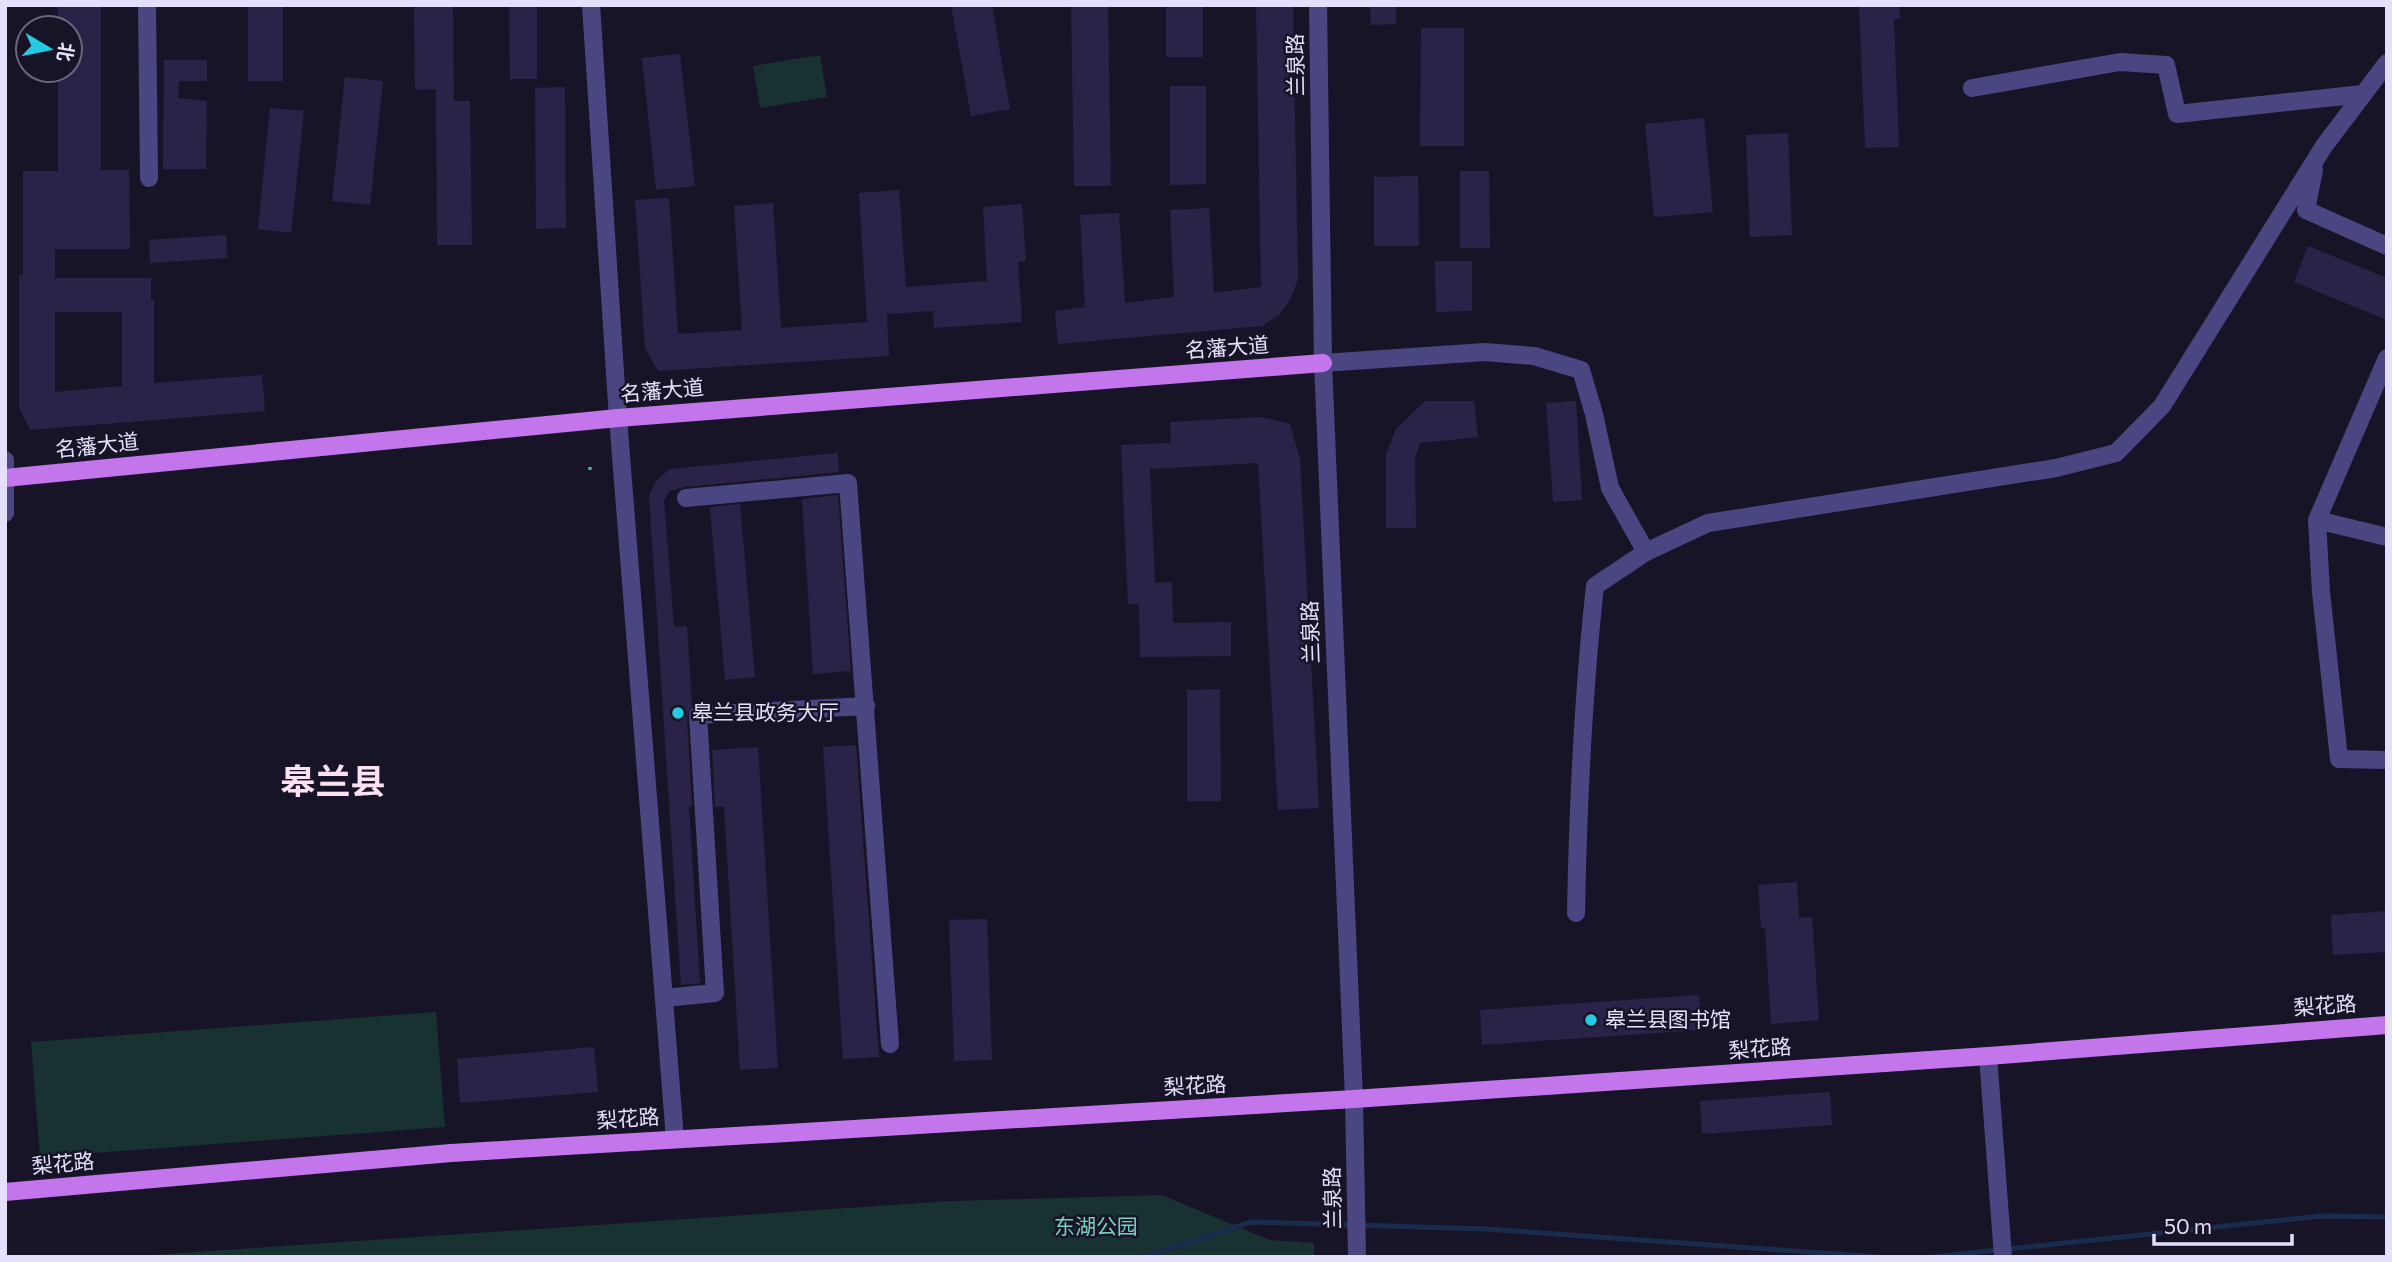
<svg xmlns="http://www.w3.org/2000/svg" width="2392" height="1262" viewBox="0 0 2392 1262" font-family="Commissioner,'Noto Sans SC',sans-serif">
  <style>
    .green { fill: #183131 }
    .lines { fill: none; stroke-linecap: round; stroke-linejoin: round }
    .stream { stroke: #192c4d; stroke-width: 5 }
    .building { fill: #2b2347; fill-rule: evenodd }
    .path { stroke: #41adaa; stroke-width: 3.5; stroke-dasharray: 3.5 5; stroke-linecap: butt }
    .minor { stroke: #4a4681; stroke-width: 18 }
    .major { stroke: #c375ec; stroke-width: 18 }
    .poi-dot { fill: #25c9e1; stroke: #181428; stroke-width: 2.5 }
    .labels { text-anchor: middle; stroke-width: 5; stroke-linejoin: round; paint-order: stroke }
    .street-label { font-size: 21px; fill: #e4e0fb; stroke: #181428 }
    .poi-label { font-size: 21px; fill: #e4e0fb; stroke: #181428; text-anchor: start }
    .park-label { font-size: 21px; fill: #74d2be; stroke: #181428 }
    .town-label { font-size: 35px; font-weight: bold; fill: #fbe1f1; stroke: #181428 }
  </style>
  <rect width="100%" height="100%" fill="#181428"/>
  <path class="green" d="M820 55 827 97 760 108 753 66Z
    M436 1012 445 1127 40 1157 31 1042Z
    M1162 1195 1269 1240 1314 1243V1257H122L951 1201Z"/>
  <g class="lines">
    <path class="stream" d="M1144 1257 1251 1222 1486 1229 1878 1257
      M1933 1257 2322 1216 2387 1217"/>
  </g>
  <path class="building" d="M58 5H101V170H129L130 249H55V278H151V300H154V383L262 375 265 411 30 430 19 407V275H23V171H58V70H70V28H58ZM55 312H122V386L55 392Z
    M248 5H283V81H248Z
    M414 5H453L454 101H470L472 245H437L436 89 415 90Z
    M509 5H537V79H510Z
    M951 5H992L1010 109 971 116Z
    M1071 5H1108L1111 186H1074Z
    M1166 5H1203V57H1166Z
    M1256 5H1293L1298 279 1291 298 1279 315 1262 326 1058 344 1055 311 1085 307 1080 215 1119 213 1125 303 1174 297 1170 210 1209 208 1214 293 1261 287Z
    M1370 5H1396V24L1371 25Z
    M1859 5H1899L1900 19H1894L1899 147 1865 148Z
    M1421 28H1464V146H1420Z
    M680 54 695 186 656 190 642 58Z
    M164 60H207V81H179L178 98 207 101 206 169H163Z
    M345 77 383 81 370 205 332 201Z
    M1170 86H1206V184L1170 185Z
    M565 87 566 228 536 229 535 88Z
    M270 108 304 111 291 233 258 229Z
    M1704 118 1713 212 1654 217 1645 124Z
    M1788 133 1792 235 1750 237 1746 135Z
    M1460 171H1489L1490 248H1460Z
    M1418 176 1419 246H1374V177Z
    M899 190 906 287 987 281 983 207 1022 204 1026 261 1018 262 1022 322 934 328 933 311 887 314 889 356 658 371 645 348 635 200 669 198 678 334 742 330 734 206 773 203 781 328 867 322 859 193Z
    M226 235 227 258 150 263 149 240Z
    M2308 246 2387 278V320L2294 282Z
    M1435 261H1472V311L1436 312Z
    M1425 401H1474L1478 437 1420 443 1415 458 1416 528H1386V455L1396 429Z
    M1576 401 1582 500 1553 502 1546 403Z
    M1262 417 1290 424 1300 459 1319 808 1278 810 1258 463 1150 469 1155 583 1172 582 1173 623 1231 622V656L1140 657 1139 604H1128L1121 445 1171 443 1170 422Z
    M838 453 839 472 685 487 670 491 664 500 674 627 687 626 692 706 687 716 692 807H689L700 983 681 985 649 495 656 481 670 469Z
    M838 495 851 671 813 674 802 499Z
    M740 504 755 677 725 680 710 507Z
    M1220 689 1221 801H1187V690Z
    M856 745 879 1057 843 1059 823 747Z
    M758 747 778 1068 740 1070 724 807H715L712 750Z
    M1797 882 1799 918 1812 917 1819 1020 1771 1024 1765 928H1761L1758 885Z
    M2387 911V952L2333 955 2331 915Z
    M987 919 992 1060 954 1061 949 920Z
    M1699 995 1701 1030 1482 1045 1480 1010Z
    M594 1047 598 1092 460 1103 457 1059Z
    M1830 1092 1832 1125 1702 1134 1700 1101Z"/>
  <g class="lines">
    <path class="path" d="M590 467V470"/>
    <path class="minor" d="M147 5 149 178
      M591 5 618 418 675 1139
      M1318 5 1323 363 1354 1099 1357 1257
      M1972 88 2120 62 2166 65 2177 114 2363 94
      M2314 170 2306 210 2387 246
      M2387 358 2317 520 2321 592 2339 759 2387 760
      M1323 363 1485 352 1534 356 1581 370 1594 414 1610 488 1646 552
      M5 460V513
      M686 498 848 483 890 1044
      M2317 520 2387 537
      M1576 913C1578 804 1583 695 1595 586L1646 552 1708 523 2056 468 2116 453 2162 406 2324 146 2387 63
      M664 998 715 993 698 715 866 706
      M1988 1056 2003 1257"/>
    <path class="major" d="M5 478 618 418 1323 363
      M5 1192 451 1153 1354 1099 1988 1056 2387 1025"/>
  </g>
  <g class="poi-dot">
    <circle cx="678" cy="713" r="7"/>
    <circle cx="1591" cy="1020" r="7"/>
  </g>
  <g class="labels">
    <g class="street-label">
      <text transform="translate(1296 65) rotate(-91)" y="7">兰泉路</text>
      <text transform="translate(1227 348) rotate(-4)" y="7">名藩大道</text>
      <text transform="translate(662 391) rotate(-5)" y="7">名藩大道</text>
      <text transform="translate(97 446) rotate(-6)" y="7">名藩大道</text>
      <text transform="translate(1311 632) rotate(-92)" y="7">兰泉路</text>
      <text transform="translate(2325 1006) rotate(-4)" y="7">梨花路</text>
      <text transform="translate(1760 1049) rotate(-4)" y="7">梨花路</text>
      <text transform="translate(1195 1086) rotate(-3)" y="7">梨花路</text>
      <text transform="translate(628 1119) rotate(-4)" y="7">梨花路</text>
      <text transform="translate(63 1164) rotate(-5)" y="7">梨花路</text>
      <text transform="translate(1333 1198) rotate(-91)" y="7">兰泉路</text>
    </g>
    <g class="poi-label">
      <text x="692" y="720">皋兰县政务大厅</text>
      <text x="1605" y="1027">皋兰县图书馆</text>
    </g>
    <g class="park-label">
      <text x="1096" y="1234">东湖公园</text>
    </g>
    <g class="town-label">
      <text x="333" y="794">皋兰县</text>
    </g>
  </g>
  <rect width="2392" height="1262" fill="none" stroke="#e4e0fb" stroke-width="14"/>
  <g transform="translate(49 49) rotate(100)"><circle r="33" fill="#181428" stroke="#6a667c" stroke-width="2"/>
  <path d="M0-5L12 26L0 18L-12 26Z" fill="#25c9e1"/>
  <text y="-10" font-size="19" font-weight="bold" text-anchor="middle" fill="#e4e0fb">北</text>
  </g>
  <path d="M2154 1234v10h138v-10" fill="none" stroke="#e4e0fb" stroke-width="3.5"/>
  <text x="2164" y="1234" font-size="21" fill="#e4e0fb" stroke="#181428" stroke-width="5" paint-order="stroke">50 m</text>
</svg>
